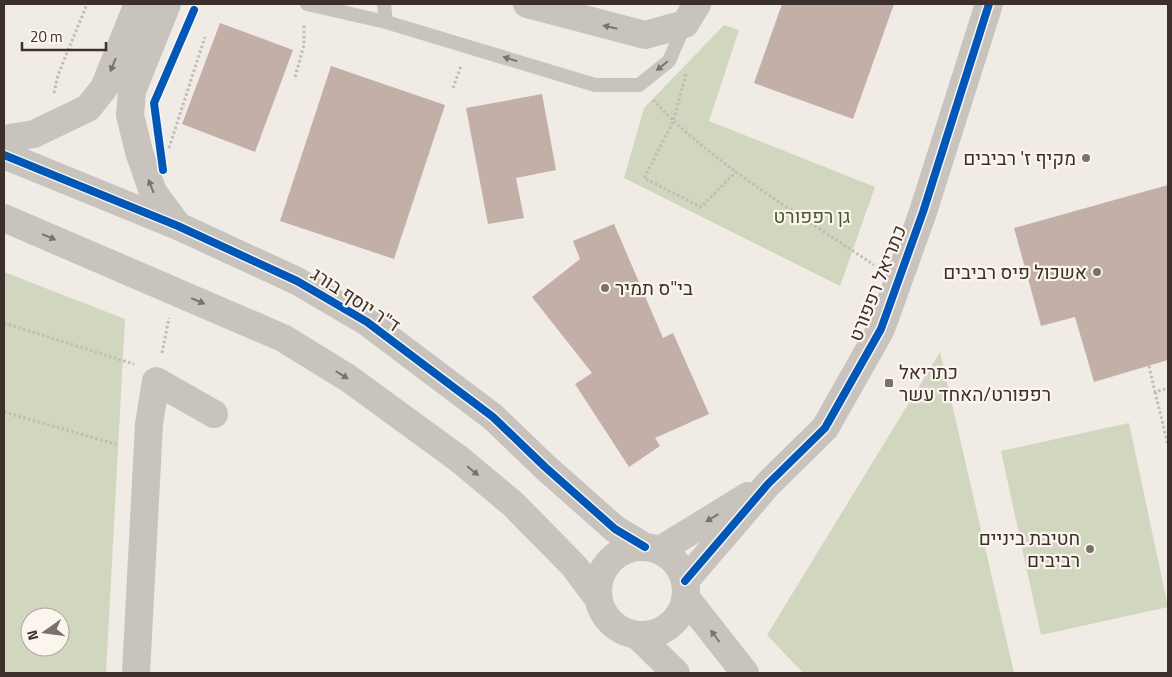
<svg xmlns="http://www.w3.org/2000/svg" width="1172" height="677" viewBox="0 0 1172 677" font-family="'Titillium Web',Heebo,sans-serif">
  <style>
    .green { fill: #d1d6bf; fill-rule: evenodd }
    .building { fill: #c3afa7 }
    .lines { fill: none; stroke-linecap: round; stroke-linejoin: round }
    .path { stroke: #c2bbb6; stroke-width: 3; stroke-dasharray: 2.5 2.5; stroke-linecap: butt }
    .service { stroke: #c9c3be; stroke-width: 14 }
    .minor { stroke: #c9c3be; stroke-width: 28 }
    .tertiary { stroke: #c9c3be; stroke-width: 28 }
    .cycleway-casing { stroke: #fbf5ee; stroke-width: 11 }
    .cycleway { stroke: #0057b8; stroke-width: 8 }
    .oneway { fill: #7b726d }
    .poi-dot { fill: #7a716c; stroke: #fbf5ee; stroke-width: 2 }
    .labels { text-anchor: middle; stroke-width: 4.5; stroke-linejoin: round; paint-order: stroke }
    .poi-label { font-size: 19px; fill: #3b302b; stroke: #fbf5ee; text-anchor: end }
    .park-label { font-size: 19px; fill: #4a5a2e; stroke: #fbf5ee }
    .street-label { font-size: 19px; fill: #3b302b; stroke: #fbf5ee }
  </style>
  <rect width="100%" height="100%" fill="#f0ebe5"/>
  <path class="green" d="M724 25 739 30 709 121 875 187 840 286 624 178 644 108Z
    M4 272 125 319 106 673H4ZM30 617H60V647H30Z
    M940 352 1014 673H803L767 635Z
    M1129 423 1168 607 1041 635 1001 451Z"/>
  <path class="building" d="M782 4H894L853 119 754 83Z
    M220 23 293 50 255 152 182 124Z
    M331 66 445 105 394 259 280 221Z
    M542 94 556 170 516 178 524 218 488 224 466 108Z
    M1168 185V360L1094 382 1075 317 1041 326 1014 228Z
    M614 224 663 338 673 333 709 414 655 438 660 446 629 467 575 384 592 373 532 297 580 259 573 241Z"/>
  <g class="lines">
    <path class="path" d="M686 74 673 122 644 178 701 207 737 171
      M295 77 304 45V24
      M453 88 461 66
      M54 93 58 75 87 4
      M653 100C711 163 802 216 874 265
      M169 148 205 37
      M4 323 134 364
      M162 353 169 318
      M1149 366 1155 392 1168 388
      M1155 392 1168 445
      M4 412 119 445"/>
    <path class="service" d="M307 4 386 22
      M384 4 386 22 595 85H639L669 61 685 24"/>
    <path class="minor" d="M167 4 132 91 130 115 139 152 153 192 178 226
      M527 4 645 35 685 24 697 4
      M4 139 34 134 88 108 104 88 138 4
      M660 550 748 496
      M685 581 768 484 825 428 881 329 923 212 989 4
      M136 673 149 424 156 381 214 414"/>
    <path class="tertiary" d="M4 155 178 226 297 281 367 322 493 417 545 467 615 529 645 547
      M4 218 283 338 348 378 459 459 513 504 574 566 598 598
      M598 591a44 44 0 1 1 88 0a44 44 0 1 1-88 0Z
      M686 598 745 673
      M637 635 676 673"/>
    <g class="cycleway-casing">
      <path id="cycleway" d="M4 155 178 226 297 281 367 322 493 417 545 467 615 529 645 547
        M163 170 154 103 194 10
        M685 581 768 484 825 428 881 329 923 212 989 4"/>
    </g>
    <use href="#cycleway" class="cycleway"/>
  </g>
  <defs><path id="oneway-solid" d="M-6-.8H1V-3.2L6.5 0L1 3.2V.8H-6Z" transform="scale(1.25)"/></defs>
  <g class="oneway">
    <use href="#oneway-solid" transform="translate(610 27) rotate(-167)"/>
    <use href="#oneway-solid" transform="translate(510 59) rotate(-163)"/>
    <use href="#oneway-solid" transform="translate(113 65) rotate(112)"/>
    <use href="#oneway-solid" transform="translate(662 66) rotate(141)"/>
    <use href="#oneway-solid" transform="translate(151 186) rotate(-111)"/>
    <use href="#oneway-solid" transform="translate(49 237) rotate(23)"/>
    <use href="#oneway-solid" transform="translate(198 301) rotate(23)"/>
    <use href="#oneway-solid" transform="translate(342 375) rotate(32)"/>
    <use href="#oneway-solid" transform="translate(473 471) rotate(39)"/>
    <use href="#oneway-solid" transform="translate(712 518) rotate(149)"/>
    <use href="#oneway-solid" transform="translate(715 636) rotate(-127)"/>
  </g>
  <g class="poi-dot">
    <circle cx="1086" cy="158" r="5"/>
    <circle cx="1097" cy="272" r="5"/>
    <circle cx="605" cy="288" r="5"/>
    <rect x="884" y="378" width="10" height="10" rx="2.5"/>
    <circle cx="1090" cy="549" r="5"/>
  </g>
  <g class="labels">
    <g class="poi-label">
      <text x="1076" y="165">מקיף ז' רביבים</text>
      <text x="1087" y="279">אשכול פיס רביבים</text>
      <text x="615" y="295" text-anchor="start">בי"ס תמיר</text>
      <text x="899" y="379" text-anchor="start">כתריאל<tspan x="899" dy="22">רפפורט/האחד עשר</tspan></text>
      <text x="1080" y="545">חטיבת ביניים<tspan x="1080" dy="22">רביבים</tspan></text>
    </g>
    <g class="park-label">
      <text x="812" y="223">גן רפפורט</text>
    </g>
    <g class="street-label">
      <text transform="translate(877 283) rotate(-68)" y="7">כתריאל רפפורט</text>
      <text transform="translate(356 299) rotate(33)" y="7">ד"ר יוסף בורג</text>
    </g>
  </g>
  <rect width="1172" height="677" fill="none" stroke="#3b302b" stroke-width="10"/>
  <g transform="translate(45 632) rotate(256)"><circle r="24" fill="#fbf5ee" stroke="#aea6a0"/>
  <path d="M0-4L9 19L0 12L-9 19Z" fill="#7a716c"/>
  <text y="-8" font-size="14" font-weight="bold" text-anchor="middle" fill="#3b302b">N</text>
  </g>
  <path d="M22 42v8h84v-8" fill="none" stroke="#3b302b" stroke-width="2.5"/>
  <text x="30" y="42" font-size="15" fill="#3b302b" stroke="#fbf5ee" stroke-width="4" paint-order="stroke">20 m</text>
</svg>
